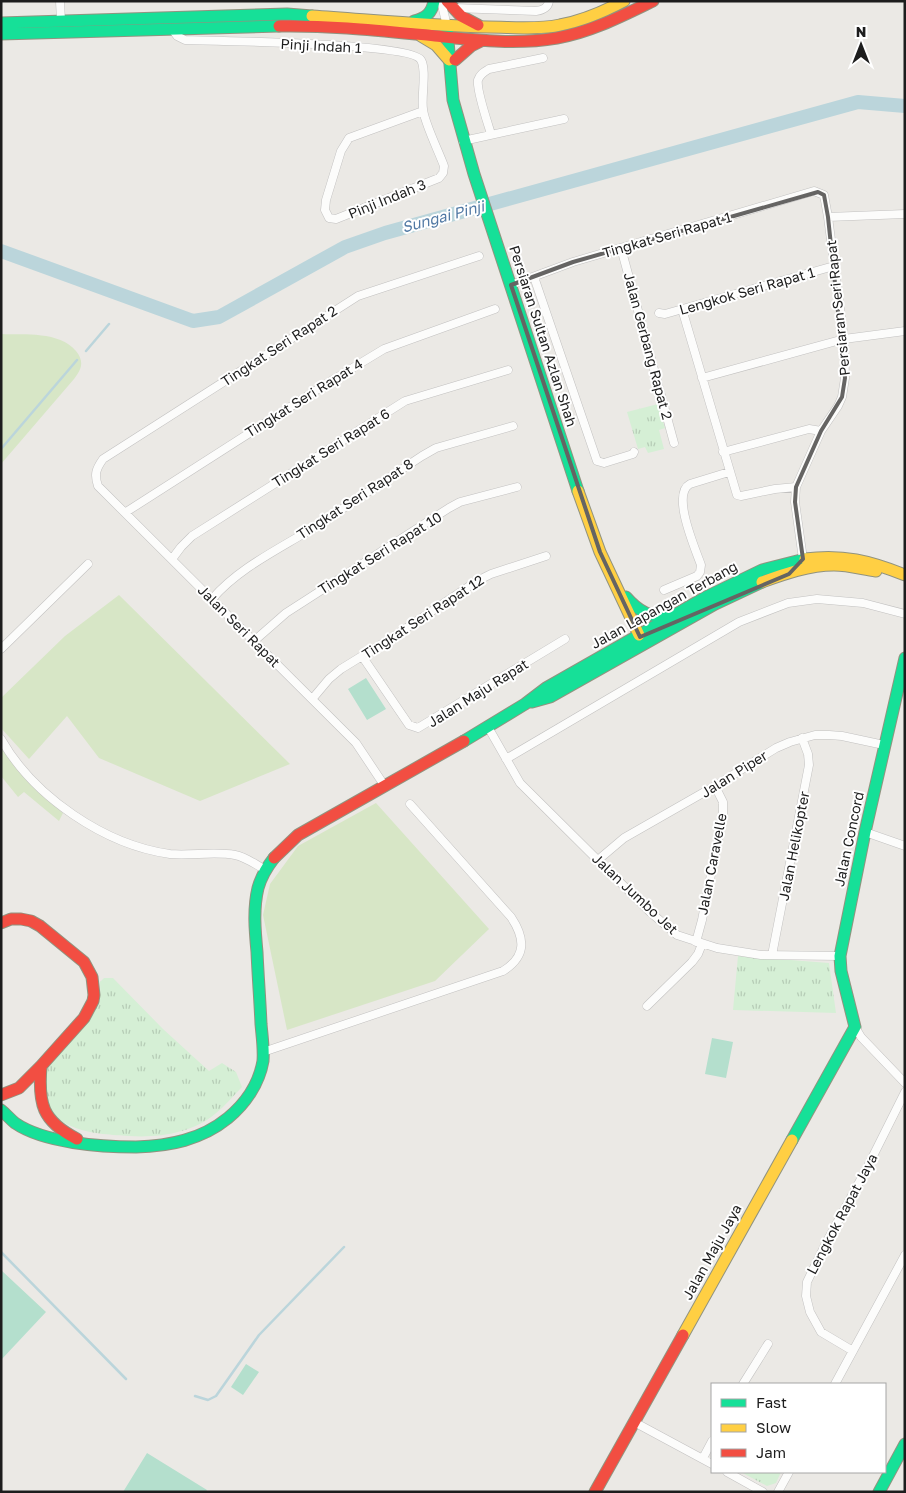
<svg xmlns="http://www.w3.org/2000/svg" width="906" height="1493" viewBox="0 0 906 1493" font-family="'Golos Text',sans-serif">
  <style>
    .grass { fill: #d7e6c6 }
    .park { fill: url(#park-tufts) }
    .pitch { fill: #b4dfcd }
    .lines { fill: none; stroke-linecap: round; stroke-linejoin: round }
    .stream { stroke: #bbd5db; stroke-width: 2.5 }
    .river { stroke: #bbd5db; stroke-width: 14 }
    .street-casing { stroke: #c2c1c0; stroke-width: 9 }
    .fast-casing { stroke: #91937f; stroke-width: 13 }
    .slow-casing { stroke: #91937f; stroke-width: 13 }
    .jam-casing { stroke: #91937f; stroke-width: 13 }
    .street { stroke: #fcfcfb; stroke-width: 8 }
    .fast { stroke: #16e098; stroke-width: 11 }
    .slow { stroke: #ffcf43; stroke-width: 11 }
    .jam { stroke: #f24e42; stroke-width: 11 }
    .marked { fill: none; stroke: #656463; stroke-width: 4; stroke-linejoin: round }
    .labels { text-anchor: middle; stroke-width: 4; stroke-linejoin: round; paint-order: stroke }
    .street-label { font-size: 14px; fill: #1d1d1d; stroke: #fff }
    .water-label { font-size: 15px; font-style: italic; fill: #5179a4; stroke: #fff }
  </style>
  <defs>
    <pattern id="park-tufts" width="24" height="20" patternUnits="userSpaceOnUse" patternTransform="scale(1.25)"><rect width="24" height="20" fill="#d5efd5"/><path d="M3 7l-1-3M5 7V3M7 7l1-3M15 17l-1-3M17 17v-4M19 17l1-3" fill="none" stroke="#b6ccb6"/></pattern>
  </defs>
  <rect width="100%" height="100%" fill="#ebe9e5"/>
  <path class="grass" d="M1 334C25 335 59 331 76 351 85 362 81 370 74 379L1 464Z
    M119 595 290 764 200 801 99 758 67 716 29 759 1 728V698L65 636Z
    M1 746 49 800 63 813 59 821 24 792 18 797 1 776Z
    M376 803 489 929 435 981 287 1030 263 915 270 884 298 846Z"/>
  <path class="park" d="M658 404 665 428 659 430 664 449 648 453 645 447 638 449 627 412Z
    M738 956 829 963 836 1013 733 1010Z
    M104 978H113L163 1029 209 1071 222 1063 236 1072 242 1087C233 1096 225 1106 215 1114 192 1133 159 1138 129 1136 97 1134 49 1132 44 1092 42 1083 44 1071 50 1063 64 1043 91 1024 99 1001 101 996 100 988 100 982Z
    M741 1472H781L776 1483 767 1486Z"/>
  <path class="pitch" d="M366 678 386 709 367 720 348 689Z
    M712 1038 733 1042 726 1078 705 1074Z
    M1 1270 46 1312 1 1360Z
    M246 1364 259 1372 243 1395 231 1387Z
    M147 1453 207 1490 206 1492H123Z"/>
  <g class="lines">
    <path class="stream" d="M86 351 109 324
      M1 449 77 360
      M1 1252 126 1379
      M195 1396 208 1400 216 1396 259 1335 344 1247"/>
    <path class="river" d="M1 251 193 321 219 317 345 247 385 233 858 102 905 106"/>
    <g class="street-casing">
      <path id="street" d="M60 1 61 21
        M441 1 447 26
        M454 8 536 11C543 10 548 8 549 1
        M172 29 177 36 185 40C215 41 411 43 421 60 427 70 421 97 423 109 424 122 439 152 444 166L443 173 439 178 336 219 329 218 325 210 326 200 341 151 349 138 423 111
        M491 134C488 124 476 89 478 80 480 74 484 72 489 69L543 58
        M463 141 564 119
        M828 217 905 214
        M621 248 674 443
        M534 277 597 461 604 463 633 454 634 452
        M511 285 573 262 814 191 824 195 828 217 844 339 845 378 842 397 838 406 821 431 796 487 795 502 803 559
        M682 309 737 495 741 496 775 489 796 487
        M659 313 665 314 834 266
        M702 378 844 339 905 331
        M723 452 809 429 821 431
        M126 512 326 384 384 349 495 309
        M172 559 181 547 192 536 405 401 508 370
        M664 590 697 576 700 572 701 565C695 548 671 494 690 484L729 472
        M212 599C238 569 275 551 308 531 346 507 384 481 422 456L436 448 513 426
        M254 641 286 613 449 508 460 502 517 487
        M1 649 88 564
        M362 656 409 725 418 728 565 639
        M313 698 329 679 341 669 393 637 477 581 491 574 546 556
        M488 727 520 783 650 912 677 935 717 948 761 955 840 956
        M1 739C34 797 105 845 170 854 191 856 214 851 235 855 246 857 256 865 266 870
        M506 759 739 622 788 603 817 599 863 603 905 614
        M384 785 356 743 98 486C94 474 96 469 103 459L358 296 479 256
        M865 832 905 846
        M598 860 624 838 715 786 776 748 790 742 815 735H829L842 736 884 745
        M696 942 702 920 723 814V802L715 786
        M772 955 809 765 808 754 802 738
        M647 1006 692 962 698 954 702 944
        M855 1027 861 1037 905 1083
        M263 1052 503 971C527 956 525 938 511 917L410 804
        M853 1351 821 1332 810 1312 806 1296 807 1282 826 1243 867 1168 905 1092
        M743 1384 768 1344
        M835 1384 905 1255
        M634 1422 712 1464
        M703 1458 712 1441
        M727 1472 763 1492
        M778 1492 789 1472"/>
    </g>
    <g class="fast-casing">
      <path id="fast" d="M414 21C426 18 432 13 434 1
        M1 23 287 14 312 16
        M447 29 453 100 474 174 578 491
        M1 34 279 26
        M626 597C639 612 650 617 669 617
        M532 702 550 697 715 604 762 582
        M464 741 525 704 546 688 706 597 762 570 805 559
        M1 1110C6 1114 10 1119 15 1123 44 1143 101 1147 136 1147 169 1146 201 1140 228 1118 245 1104 259 1084 263 1061 264 1049 262 1036 261 1024 260 1000 258 976 257 952 255 931 253 909 258 888 261 877 267 867 274 858
        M792 1140 855 1027 841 971 840 956 865 832 905 658
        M879 1492 905 1444"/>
    </g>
    <g class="slow-casing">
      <path id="slow" d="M312 16C371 20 429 26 488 27 511 27 536 30 560 25 582 21 605 11 624 1
        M421 36 436 45 449 60
        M578 491 600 552 639 635
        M805 559C843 554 870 561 905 575
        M762 582C784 574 809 565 834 565 848 565 862 569 876 571
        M683 1335 792 1140"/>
    </g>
    <g class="jam-casing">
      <path id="jam" d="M447 1 461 16 478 25
        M279 26C331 25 383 31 435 36 475 40 517 45 557 38 591 32 622 16 653 1
        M455 60 471 46 481 41
        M274 858 298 835 464 741
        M1 923 11 919H21L31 921 40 926 84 962 92 977 94 995 93 1001 84 1018 41 1066 19 1088 1 1095
        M41 1066C38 1104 42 1121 77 1139
        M595 1492 683 1335"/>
    </g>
    <use href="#street" class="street"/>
    <use href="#fast" class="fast"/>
    <use href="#slow" class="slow"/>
    <use href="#jam" class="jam"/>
  </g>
  <path class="marked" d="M818 192 824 195 828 217 845 378 842 397 821 431 796 487 795 502 803 559 789 574 640 637 600 552 511 285 573 262Z"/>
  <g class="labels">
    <g class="street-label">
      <text transform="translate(321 46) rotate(3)" y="5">Pinji Indah 1</text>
      <text transform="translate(387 199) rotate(-22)" y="5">Pinji Indah 3</text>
      <text transform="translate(667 235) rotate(-16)" y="5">Tingkat Seri Rapat 1</text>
      <text transform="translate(747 291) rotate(-16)" y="5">Lengkok Seri Rapat 1</text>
      <text transform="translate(838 308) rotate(-96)" y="5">Persiaran Seri Rapat</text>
      <text transform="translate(543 336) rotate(72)" y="5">Persiaran Sultan Azlan Shah</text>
      <text transform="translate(279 346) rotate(-33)" y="5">Tingkat Seri Rapat 2</text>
      <text transform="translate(648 346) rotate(75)" y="5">Jalan Gerbang Rapat 2</text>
      <text transform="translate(304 398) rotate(-32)" y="5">Tingkat Seri Rapat 4</text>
      <text transform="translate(331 448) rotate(-32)" y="5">Tingkat Seri Rapat 6</text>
      <text transform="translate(355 499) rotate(-33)" y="5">Tingkat Seri Rapat 8</text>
      <text transform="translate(380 553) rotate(-32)" y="5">Tingkat Seri Rapat 10</text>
      <text transform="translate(664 605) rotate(-29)" y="5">Jalan Lapangan Terbang</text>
      <text transform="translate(423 617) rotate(-33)" y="5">Tingkat Seri Rapat 12</text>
      <text transform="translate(239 626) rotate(45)" y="5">Jalan Seri Rapat</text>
      <text transform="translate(478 693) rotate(-32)" y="5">Jalan Maju Rapat</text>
      <text transform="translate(734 774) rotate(-32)" y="5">Jalan Piper</text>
      <text transform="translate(849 839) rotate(-78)" y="5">Jalan Concord</text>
      <text transform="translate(794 846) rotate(-79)" y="5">Jalan Helikopter</text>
      <text transform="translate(712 864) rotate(-79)" y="5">Jalan Caravelle</text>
      <text transform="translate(635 894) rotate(43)" y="5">Jalan Jumbo Jet</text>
      <text transform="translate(842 1214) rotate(-62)" y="5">Lengkok Rapat Jaya</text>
      <text transform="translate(712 1252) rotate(-61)" y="5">Jalan Maju Jaya</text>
    </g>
    <g class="water-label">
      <text transform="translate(443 217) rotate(-15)" y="5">Sungai Pinji</text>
    </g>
  </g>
  <rect width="906" height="1493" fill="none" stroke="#1d1d1d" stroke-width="5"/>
  <rect x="711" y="1383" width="175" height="90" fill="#ffffff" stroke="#a5a5a5"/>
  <rect x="721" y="1399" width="25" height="8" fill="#16e098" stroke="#a5a5a5"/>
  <text x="756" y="1408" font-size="15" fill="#1d1d1d">Fast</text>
  <rect x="721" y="1424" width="25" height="8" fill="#ffcf43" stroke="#a5a5a5"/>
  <text x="756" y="1433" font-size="15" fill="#1d1d1d">Slow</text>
  <rect x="721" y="1449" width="25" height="8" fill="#f24e42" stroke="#a5a5a5"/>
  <text x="756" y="1458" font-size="15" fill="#1d1d1d">Jam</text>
  <g transform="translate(861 45)" stroke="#ffffff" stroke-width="4" paint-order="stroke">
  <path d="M0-4L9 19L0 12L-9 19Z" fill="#1d1d1d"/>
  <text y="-8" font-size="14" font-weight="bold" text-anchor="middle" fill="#1d1d1d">N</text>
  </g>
</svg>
